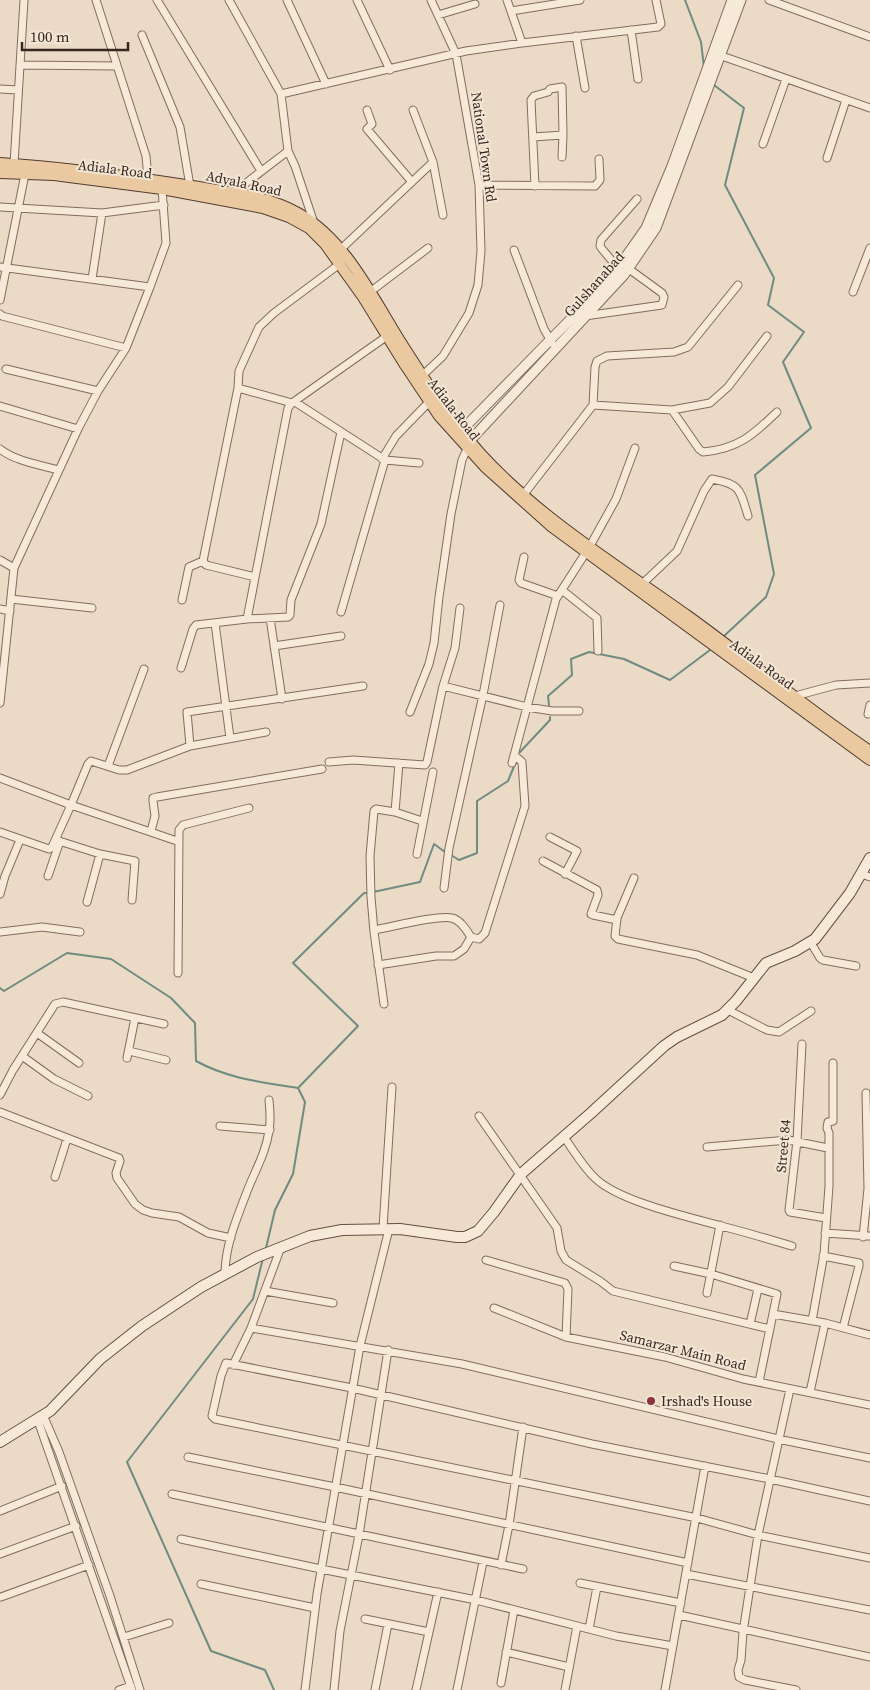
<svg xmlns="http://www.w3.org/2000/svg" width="870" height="1690" viewBox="0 0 870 1690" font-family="'Source Serif 4',serif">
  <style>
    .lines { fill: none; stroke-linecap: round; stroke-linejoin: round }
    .stream { stroke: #6e8c80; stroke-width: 2 }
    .minor-casing { stroke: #846c5d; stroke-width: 9 }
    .tertiary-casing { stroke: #846c5d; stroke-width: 11 }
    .secondary-casing { stroke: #664e40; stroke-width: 12 }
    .primary-casing { stroke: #523c31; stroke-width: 12 }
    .minor { stroke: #f6e9d8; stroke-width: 7 }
    .tertiary { stroke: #f6e9d8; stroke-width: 9 }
    .secondary { stroke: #f6e9d8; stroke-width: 10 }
    .primary { stroke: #eac9a1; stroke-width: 10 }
    .poi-dot { fill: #8e3240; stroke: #f3e6d5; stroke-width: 2 }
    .labels { text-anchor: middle; stroke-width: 4; stroke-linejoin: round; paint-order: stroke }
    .street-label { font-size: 14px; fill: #362720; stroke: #f3e6d5 }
    .poi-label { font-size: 14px; fill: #362720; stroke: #f3e6d5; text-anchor: start }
  </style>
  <rect width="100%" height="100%" fill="#ebdac6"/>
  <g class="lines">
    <path class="stream" d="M685 0 701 42 704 67
      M714 85 744 108 725 185 774 278 768 305 804 332 783 362 811 428 755 475 774 574 766 597 724 636
      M549 705 548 696 572 675 571 659 589 652 624 659 670 680 710 650
      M520 752 550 720V717
      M451 855 459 860 477 853V801L508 781 515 764
      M373 892 420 882 434 844 445 852
      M0 988 4 991 67 953 111 959 171 998 195 1023 196 1061C229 1079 261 1082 298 1088L305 1102 293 1174 275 1210 266 1248
      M298 1088 358 1026 293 963 364 893H367
      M263 1258 253 1299 127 1462 211 1651 265 1670 274 1690"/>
    <g class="minor-casing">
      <path id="minor" d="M96 0 146 156 148 179
        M157 0 261 171
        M229 0 281 94
        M287 0 326 84
        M357 0 390 70
        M507 0 522 43
        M769 0 870 37
        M511 11 580 0
        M438 15 475 4
        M631 30 638 79
        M142 35 180 127 190 186
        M576 36 585 88
        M716 54 870 108
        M20 65 117 66
        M0 89 18 90
        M367 110 372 124 367 129 412 182
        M413 110 433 162 443 215
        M533 137 563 135
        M763 144 786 79
        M827 158 846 100
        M14 164 24 0
        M479 185 595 186 600 180 599 159
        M535 186 531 100 534 96 548 92 550 89 562 87 563 135 562 157
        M233 193 288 151
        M0 207 102 213 164 205
        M314 223 295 166 288 151 281 94 466 51 522 43 658 27 661 24 656 0
        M341 249 433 162
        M514 250 544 329 552 343
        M0 267 150 287
        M624 275 602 249 600 246 601 240 637 199
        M92 279 102 213
        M370 292 428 248
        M853 292 870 248
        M0 300 25 174
        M0 314 2 316 126 348
        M585 316 662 305 664 297 662 293 629 269
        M6 369 98 391
        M423 375 443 356 469 313 478 285 481 251 479 185 456 54 431 0
        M238 388 292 403
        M295 402 385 460 419 463
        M593 405 672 410 699 449 703 452C738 449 753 435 777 412
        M0 406 78 429
        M672 410 710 403 728 387 767 336
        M0 449C15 461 40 465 58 470
        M382 459 396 436 429 402
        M521 498 593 405 595 367 597 361 607 356 674 352 688 347 738 285
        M524 557 519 580 521 583 558 596
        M0 560 14 568
        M255 577 206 565 203 561 238 388 239 371 259 327 274 313 341 263
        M640 586 677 551 704 491 712 479C741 484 740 490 748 516
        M562 590 597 618 598 651
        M11 599 92 608
        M182 600 189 567 203 561
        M0 609 10 611
        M341 612 385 460
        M270 618 282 699
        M247 619 288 408 292 403 390 334
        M215 623 230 738
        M274 646 341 636
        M181 668 193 629 196 625 247 619 288 617 290 615 291 600 321 524 341 432
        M443 686 527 707 552 711H579
        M795 696 836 685 870 683
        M0 703 14 568 78 429 98 391 126 348 150 287 166 243 162 189
        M410 712 429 664 434 643 439 597 451 514 462 460 467 449
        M868 714 870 705
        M190 746 187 712 363 686
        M329 762 353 760 425 765 427 762 443 686 455 648 460 608
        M512 763 556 599 590 546 616 499 635 448
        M108 766 144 669
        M0 778 71 805 88 764 91 761 119 770H127L190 746 266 732
        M395 812 422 821
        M151 831 155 816 153 801V798L157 797 322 769
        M0 832 49 849 52 847 71 805 177 841
        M550 837 577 851 565 874
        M56 840 100 854 135 861 132 900
        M417 854 433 772
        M543 861 597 890 598 895 591 914 593 915 617 920
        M861 874 870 877
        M48 876 60 841
        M634 878 617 918 615 936 618 939 697 955 754 978
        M444 888 449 848 483 695 500 605
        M0 894 5 876 20 840
        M87 902 100 854
        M374 930C392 927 436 915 452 918 461 920 467 931 471 937
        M0 932 42 927 80 932
        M811 943 820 958 823 960 856 966
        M378 965 436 956H454L464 949 471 937 479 939 485 933 525 806 522 762 514 755
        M178 973 179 830 183 825 249 808
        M384 1004 374 932 371 897 370 856 374 811 376 809 395 812 399 763
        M728 1010 767 1030 779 1032 811 1011
        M37 1033 79 1063
        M802 1044 797 1141 789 1210 790 1212 826 1218
        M129 1051 166 1060
        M22 1056 54 1079 88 1096
        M127 1058 135 1018
        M0 1095 13 1070 55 1004 63 1002 164 1024
        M0 1112 119 1158 120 1161 116 1173 117 1178 135 1204 143 1210 152 1213 179 1217 208 1233 231 1238
        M479 1116 557 1228 561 1251 566 1260 600 1281 613 1291 770 1329
        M220 1126 270 1130
        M564 1137C574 1151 583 1167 596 1179 621 1202 689 1217 721 1226 745 1232 768 1239 792 1246
        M707 1147 788 1140 828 1148
        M55 1177 67 1139
        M383 1228 392 1087
        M825 1233 870 1236
        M863 1237 868 1189 866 1093
        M823 1256 859 1263V1266L843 1328
        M486 1260 565 1283 568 1289 566 1337
        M674 1266 711 1274 777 1294 759 1382
        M225 1274C225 1245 238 1215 248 1189 256 1169 266 1152 269 1131 271 1121 270 1110 269 1100
        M265 1291 333 1303
        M707 1293 720 1225
        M494 1308 566 1337 665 1357 743 1379 870 1405
        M773 1314 825 1323 870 1335
        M812 1321 824 1254 829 1186V1133L827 1128 828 1122 833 1121V1063
        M750 1324 758 1289
        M251 1328 462 1364 778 1439 870 1458
        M233 1365 251 1328 281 1247
        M790 1389 758 1535 743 1632 741 1660 738 1670 739 1677 745 1680 796 1690
        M810 1392 825 1323
        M43 1415 59 1452 110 1596 140 1690
        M37 1418 132 1690
        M188 1457 335 1487 688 1563
        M172 1494 523 1569
        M870 1501 770 1479 592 1444 352 1388 226 1363 221 1376 212 1416 215 1419 697 1518 758 1535 870 1558
        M0 1511 62 1486
        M181 1539 321 1569 476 1600 616 1636 673 1646
        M0 1554 76 1526
        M501 1565 509 1525 523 1427
        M686 1574 870 1610
        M580 1583 681 1603
        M201 1584 315 1608
        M1 1597 89 1565
        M679 1615 870 1657
        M365 1619 429 1632
        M589 1629 597 1587
        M124 1637 169 1623
        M506 1652 569 1667
        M501 1683 514 1610
        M119 1690 131 1686
        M305 1690 317 1594 360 1346 389 1229
        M334 1690 340 1631 359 1535 388 1350
        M375 1690 388 1624
        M416 1690 438 1592
        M457 1690 483 1562
        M565 1690 577 1626
        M665 1690 705 1466"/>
    </g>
    <g class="tertiary-casing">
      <path id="tertiary" d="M458 434 610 279 646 228 672 166 732 0
        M466 445 624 275 656 228 741 0"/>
    </g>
    <g class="secondary-casing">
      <path id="secondary" d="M0 1442 50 1411 100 1359 142 1326 201 1287 257 1257 310 1236 342 1230 400 1229 457 1237H465L478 1231 494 1212 521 1174 591 1113 664 1046 677 1037 722 1015 736 1001 766 963 795 951 815 939 850 893 870 858"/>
    </g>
    <g class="primary-casing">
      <path id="primary" d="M0 163C64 167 128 176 192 186 227 192 267 195 298 213 345 239 372 296 400 341 424 379 450 419 480 453 538 517 618 566 688 616 749 660 807 709 870 751
        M0 173 54 175 162 189 263 208 289 217 309 228 325 244 363 297 405 365 439 416 485 467 552 527 870 760"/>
    </g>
    <use href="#minor" class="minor"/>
    <use href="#tertiary" class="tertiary"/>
    <use href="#secondary" class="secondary"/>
    <use href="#primary" class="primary"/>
  </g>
  <circle class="poi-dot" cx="651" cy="1401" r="5"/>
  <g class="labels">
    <g class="street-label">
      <text transform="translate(484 147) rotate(82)" y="5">National Town Rd</text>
      <text transform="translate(115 169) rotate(7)" y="5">Adiala Road</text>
      <text transform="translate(244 183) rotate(12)" y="5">Adyala Road</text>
      <text transform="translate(594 284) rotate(-48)" y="5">Gulshanabad</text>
      <text transform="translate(454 409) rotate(52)" y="5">Adiala Road</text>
      <text transform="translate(762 664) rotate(36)" y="5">Adiala Road</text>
      <text transform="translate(783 1146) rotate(-85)" y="5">Street 84</text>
      <text transform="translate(683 1350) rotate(14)" y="5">Samarzar Main Road</text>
    </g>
    <g class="poi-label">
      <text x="661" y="1406">Irshad's House</text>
    </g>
  </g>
  <path d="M22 42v8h106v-8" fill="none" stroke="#362720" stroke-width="2.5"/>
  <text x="30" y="42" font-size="15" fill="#362720" stroke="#f3e6d5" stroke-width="4" paint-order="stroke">100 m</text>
</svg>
